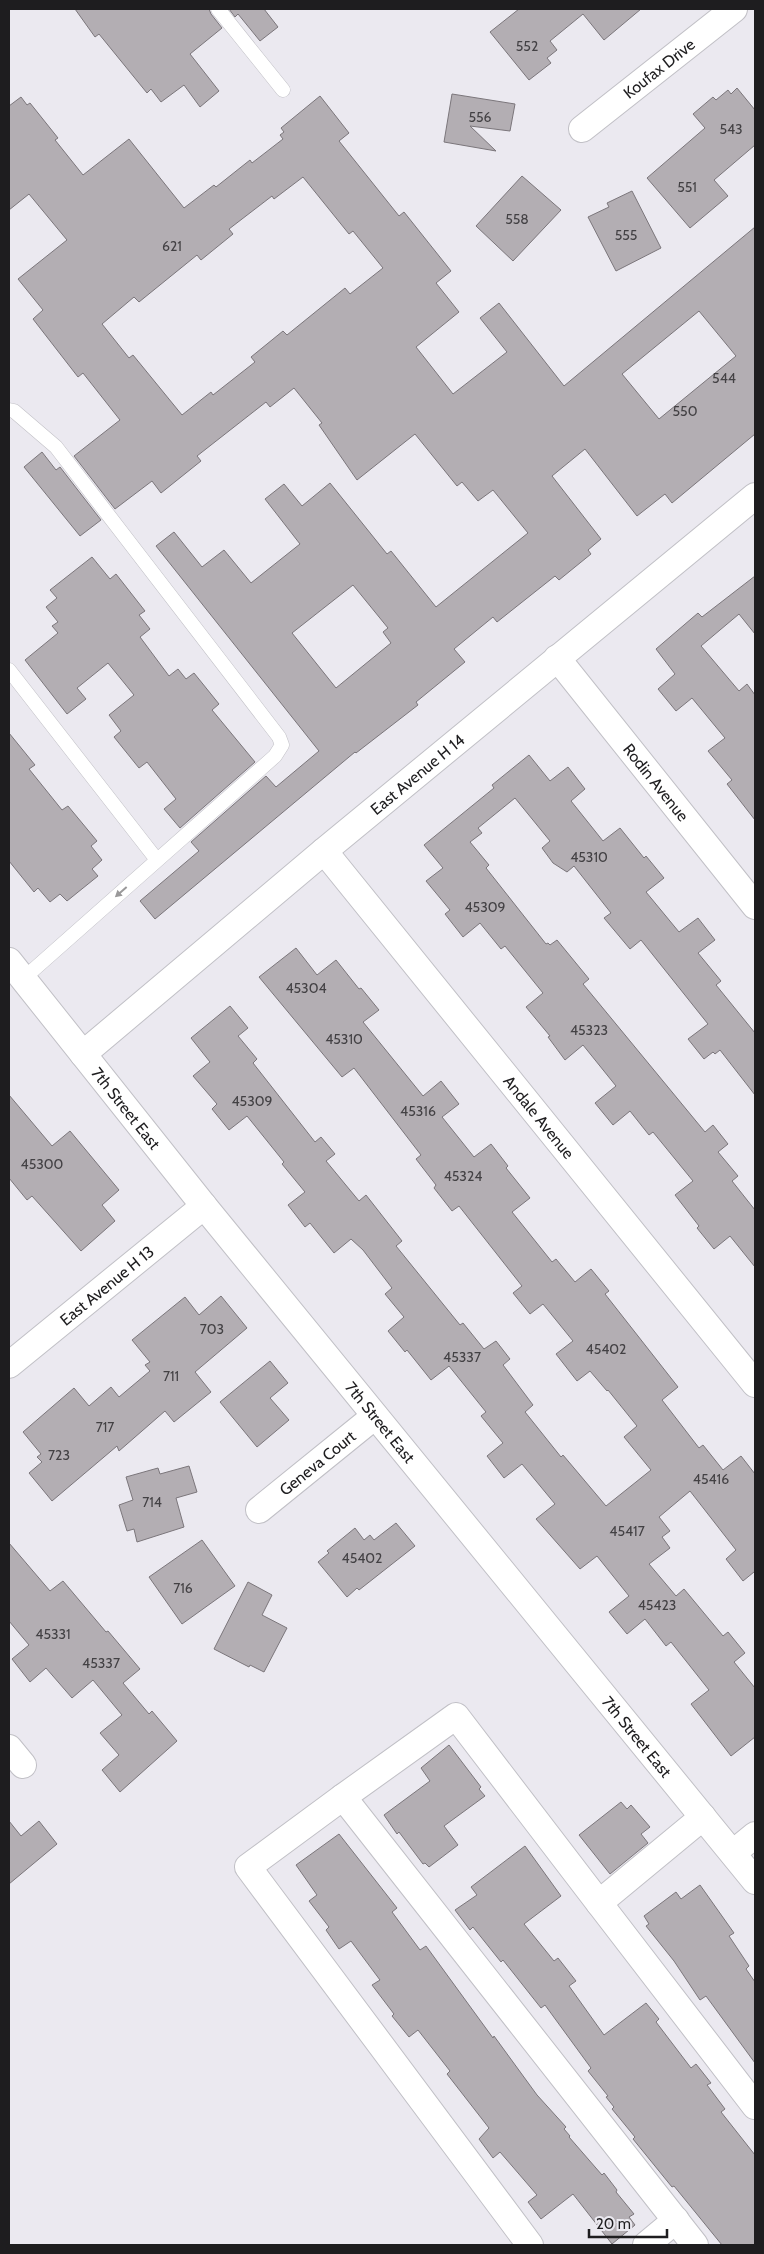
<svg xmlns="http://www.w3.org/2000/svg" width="764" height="2254" viewBox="0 0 764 2254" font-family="Cabin,sans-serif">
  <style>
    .building { fill: #b3aeb3; stroke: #7b767b; fill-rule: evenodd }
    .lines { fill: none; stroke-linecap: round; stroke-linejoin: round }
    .lane-casing { stroke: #c1c0c6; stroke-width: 15 }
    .street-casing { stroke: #c1c0c6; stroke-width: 28 }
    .lane { stroke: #fff; stroke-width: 14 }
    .street { stroke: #fff; stroke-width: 26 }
    .oneway { fill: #9a999a }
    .labels { text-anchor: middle; stroke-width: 4; stroke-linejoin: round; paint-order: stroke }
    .number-label { font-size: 14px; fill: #434144 }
    .street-label { font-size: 16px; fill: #1e1d1f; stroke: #ebe9f0 }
  </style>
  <rect width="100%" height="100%" fill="#ebe9f0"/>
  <path class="building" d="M75 9H209L211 14 222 28 190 54 219 91 200 107 184 85 161 102 151 89 147 93 99 34 95 37Z
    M229 9H264L278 27 260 41 238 14 235 17Z
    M519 9H641L604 40 583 14 550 41 557 50 547 58 551 63 529 80 490 32Z
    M737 88 755 110V145L714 180 728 196 690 228 647 178 705 128 693 114 713 97 716 100 728 90 731 94Z
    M452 94 515 104 510 131 470 126 496 151 444 142Z
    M320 96 349 133 339 141 399 216 404 212 451 271 436 283 459 312 416 347 453 394 507 352 480 318 499 303 564 386 755 227V434L672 503 665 494 637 516 585 449 552 476 601 539 588 550 591 554 559 580 555 576 497 622 493 617 454 649 465 662 416 702 418 705 356 753 355 752 155 919 140 901 199 851 191 842 266 776 276 787 319 751 156 546 174 532 202 567 224 550 251 583 300 544 265 499 284 484 302 506 330 483 387 554 391 551 436 607 528 533 493 490 478 501 462 482 457 486 415 434 357 480 319 425 322 423 294 388 270 407 266 402 197 456 201 461 161 493 152 481 115 509 74 456 120 420 83 373 78 377 33 319 43 310 18 279 67 240 29 194 9 210V106L21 97 27 105 30 103 58 138 55 140 83 175 129 139 184 208 214 185 216 187 250 160 252 163 283 139 280 135 284 132 281 128ZM303 177 349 234 353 231 383 268 350 294 345 288 287 335 283 331 251 357 255 362 213 395 211 392 182 415 133 355 129 358 102 324 134 297 139 302 197 255 201 260 233 234 229 229 272 196 274 199ZM699 311 736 356 659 419 622 374ZM353 585 388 628 383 632 391 643 336 688 292 633Z
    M522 176 561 210 513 261 476 226Z
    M632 191 661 248 616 271 588 217 609 207 607 203Z
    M42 452 56 470 60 467 101 520 80 536 24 467Z
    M92 557 110 579 116 574 145 611 139 615 150 629 140 637 169 676 178 669 186 679 194 673 219 704 212 710 255 762 180 828 164 809 176 799 147 762 139 768 114 737 121 731 109 715 134 695 108 663 77 688 86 699 67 714 25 660 58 633 52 626 58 622 46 607 57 598 50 590Z
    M755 576V634L739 614 701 646 739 691 747 684 755 695V820L727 784 732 780 708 751 725 738 692 698 676 711 658 689 675 674 656 649 698 613 702 617Z
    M9 733 35 765 29 769 62 810 68 806 97 841 91 846 102 860 92 869 98 876 67 901 60 894 50 902 38 888 34 892 9 861Z
    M529 755 550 781 568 767 585 789 571 801 603 841 620 828 644 858 646 856 664 878 646 892 679 932 698 918 715 940 698 953 721 981 716 985 755 1033V1095L720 1050 715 1054 713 1052 704 1059 688 1039 708 1024 641 940 630 949 604 918 611 913 574 866 567 872 553 863 542 848 550 841 515 798 478 828 482 833 470 842 489 865 486 868 546 944 548 943 550 945 557 940 589 979 583 984 705 1132 713 1125 728 1144 718 1152 738 1176 732 1181 755 1210V1267L730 1236 714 1249 697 1228 699 1226 675 1195 693 1181 653 1132 649 1135 630 1111 613 1125 595 1103 616 1086 583 1045 565 1060 548 1037 550 1036 526 1007 543 993 505 946 501 949 480 923 463 937 445 914 450 910 426 881 443 868 424 845 494 788 492 785Z
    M296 948 317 975 336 960 359 989 361 988 379 1010 363 1022 423 1096 441 1081 459 1104 442 1117 474 1157 491 1144 508 1166 506 1168 530 1198 512 1212 552 1262 556 1259 575 1282 591 1269 609 1291 605 1294 678 1387 662 1400 699 1448 703 1445 723 1470 741 1456 755 1474V1573L754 1572 743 1581 726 1559 736 1550 690 1491 659 1517 670 1531 662 1537 670 1548 649 1564 676 1596 684 1589 723 1636 728 1632 745 1653 734 1662 755 1688V1737L731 1756 691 1704 709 1690 671 1642 666 1646 645 1619 627 1634 609 1612 629 1596 597 1556 580 1569 536 1519 555 1504 522 1464 504 1478 487 1456 503 1443 481 1416 486 1412 449 1366 431 1380 407 1350 405 1352 388 1331 404 1317 385 1294 392 1288 363 1250 351 1239 334 1253 310 1223 305 1227 288 1205 305 1192 282 1164 284 1162 247 1116 229 1130 212 1109 217 1104 193 1076 210 1062 191 1038 230 1006 248 1028 238 1036 257 1059 253 1063 315 1142 321 1137 335 1154 326 1161 359 1201 366 1195 402 1241 396 1246 460 1325 463 1323 484 1349 496 1341 510 1359 503 1365 533 1405 525 1412 561 1457 563 1455 606 1506 651 1470 624 1437 637 1426 608 1390 607 1391 590 1371 577 1381 556 1354 573 1341 543 1304 530 1314 513 1293 522 1286 459 1206 452 1211 434 1188 436 1185 416 1159 421 1155 354 1068 342 1077 259 977Z
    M9 1095 52 1146 70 1131 119 1190 102 1205 115 1221 81 1251 32 1196 27 1200 9 1178Z
    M221 1296 247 1328 195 1372 211 1392 174 1422 165 1411 119 1451 117 1446 52 1501 29 1473 42 1462 37 1457 41 1454 23 1432 74 1388 89 1406 111 1387 119 1397 150 1371 145 1365 150 1362 132 1340 185 1297 199 1315Z
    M270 1361 288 1383 270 1398 289 1420 257 1447 220 1402Z
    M189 1466 197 1492 176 1498 184 1527 137 1542 134 1529 127 1531 119 1505 133 1500 126 1477 158 1468 160 1474Z
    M396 1523 415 1546 359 1590 357 1588 347 1597 318 1562 329 1553 327 1551 355 1528 364 1540 370 1535 374 1540Z
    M202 1540 235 1586 182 1624 149 1577Z
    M9 1543 50 1591 63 1581 106 1632 108 1631 140 1669 123 1683 149 1714 152 1711 177 1741 120 1792 102 1770 119 1755 100 1733 122 1715 93 1680 72 1698 46 1668 30 1682 12 1659 29 1645 9 1621Z
    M248 1582 272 1595 262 1615 287 1628 264 1672 250 1665 249 1667 214 1649Z
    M449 1745 481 1787 479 1789 485 1796 444 1826 458 1845 429 1867 425 1863 423 1864 399 1832 397 1834 384 1815 430 1781 421 1768Z
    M621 1802 627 1809 631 1805 650 1827 641 1834 648 1843 610 1874 579 1835Z
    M9 1821 21 1836 39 1821 57 1844 9 1884Z
    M339 1834 397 1908 392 1912 420 1950 426 1946 493 2038 494 2036 537 2095 566 2127 564 2129 570 2136 569 2137 602 2175 604 2173 617 2190 616 2192 634 2214 629 2217 635 2225 612 2244 573 2194 541 2219 528 2202 537 2195 500 2152 493 2158 479 2139 489 2128 447 2074 450 2071 418 2030 409 2037 392 2016 394 2014 372 1985 380 1980 351 1941 339 1949 326 1930 329 1927 309 1901 317 1895 296 1865Z
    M525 1846 561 1896 524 1924 554 1961 558 1958 576 1981 569 1986 604 2035 646 2003 659 2019 656 2022 691 2068 696 2064 711 2083 707 2085 725 2109 721 2112 755 2155V2245H722L674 2186 672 2187 633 2139 635 2137 612 2109 614 2107 606 2097 608 2096 588 2071 591 2068 545 2005 541 2008 503 1960 501 1962 473 1927 470 1930 455 1910 477 1895 471 1887Z
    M700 1885 734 1933 729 1936 749 1966 746 1969 755 1982V2063L706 1996 700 2000 674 1961 646 1926 649 1924 644 1916 676 1892 681 1899Z"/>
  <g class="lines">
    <g class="lane-casing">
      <path id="lane" d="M218 9 283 90
        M9 410 14 411 56 447 279 737 282 745 275 756 23 979
        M9 670 157 860"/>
    </g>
    <g class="street-casing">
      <g id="street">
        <path id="s1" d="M582 129 734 9"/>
        <path id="s2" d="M557 658 755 906"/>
        <path id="s3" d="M324 851 755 1384"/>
        <path id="s4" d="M9 961 204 1206 755 1881"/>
        <path id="s5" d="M83 1054 324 851 755 496"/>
        <path id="s6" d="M9 1365 204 1206"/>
        <path id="s7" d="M259 1510 375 1416"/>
        <path d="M9 1748 23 1765"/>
        <path d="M343 1797 456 1716 599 1903"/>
        <path d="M703 1817 599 1903 755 2106"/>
        <path d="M733 1853 755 1835"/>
        <path d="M530 2245 248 1867 343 1797 695 2245"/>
        <path d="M646 2245 676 2220"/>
      </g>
    </g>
    <use href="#lane" class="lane"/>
    <use href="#street" class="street"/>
  </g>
  <defs><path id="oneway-solid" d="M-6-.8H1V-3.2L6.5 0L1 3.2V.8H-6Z" transform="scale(1.25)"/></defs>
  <use class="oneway" href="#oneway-solid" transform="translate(121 892) rotate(139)"/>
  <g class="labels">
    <g class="number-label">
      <text x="527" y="51">552</text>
      <text x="480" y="122">556</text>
      <text x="731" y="134">543</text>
      <text x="687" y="192">551</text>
      <text x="517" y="224">558</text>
      <text x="626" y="240">555</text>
      <text x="172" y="251">621</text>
      <text x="724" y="383">544</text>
      <text x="685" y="416">550</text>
      <text x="589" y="862">45310</text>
      <text x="485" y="912">45309</text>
      <text x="306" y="993">45304</text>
      <text x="589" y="1035">45323</text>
      <text x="344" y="1044">45310</text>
      <text x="252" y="1106">45309</text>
      <text x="418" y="1116">45316</text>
      <text x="42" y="1169">45300</text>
      <text x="463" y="1181">45324</text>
      <text x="212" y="1334">703</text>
      <text x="606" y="1354">45402</text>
      <text x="462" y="1362">45337</text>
      <text x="171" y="1381">711</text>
      <text x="105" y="1432">717</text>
      <text x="59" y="1460">723</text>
      <text x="711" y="1484">45416</text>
      <text x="152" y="1507">714</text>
      <text x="627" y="1536">45417</text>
      <text x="362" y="1563">45402</text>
      <text x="183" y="1593">716</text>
      <text x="657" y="1610">45423</text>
      <text x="53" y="1639">45331</text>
      <text x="101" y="1668">45337</text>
    </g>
    <g class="street-label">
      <text dy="6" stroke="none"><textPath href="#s1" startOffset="98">Koufax Drive</textPath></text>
      <text dy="6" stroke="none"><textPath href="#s5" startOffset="436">East Avenue H 14</textPath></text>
      <text dy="6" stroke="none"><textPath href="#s2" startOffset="159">Rodin Avenue</textPath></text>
      <text dy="6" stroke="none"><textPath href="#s4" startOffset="188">7th Street East</textPath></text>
      <text dy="6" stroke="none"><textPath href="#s3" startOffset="342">Andale Avenue</textPath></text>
      <text dy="6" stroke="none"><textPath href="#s6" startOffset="126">East Avenue H 13</textPath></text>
      <text dy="6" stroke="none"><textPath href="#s4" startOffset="592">7th Street East</textPath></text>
      <text dy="6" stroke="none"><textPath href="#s7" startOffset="75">Geneva Court</textPath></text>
      <text dy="6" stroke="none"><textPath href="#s4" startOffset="998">7th Street East</textPath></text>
    </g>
  </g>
  <rect width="764" height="2254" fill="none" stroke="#1e1d1f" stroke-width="20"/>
  <path d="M589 2229v8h78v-8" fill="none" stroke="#1e1d1f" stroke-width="2.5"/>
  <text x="596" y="2229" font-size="15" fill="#1e1d1f" stroke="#ebe9f0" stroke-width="4" paint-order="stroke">20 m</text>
</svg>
